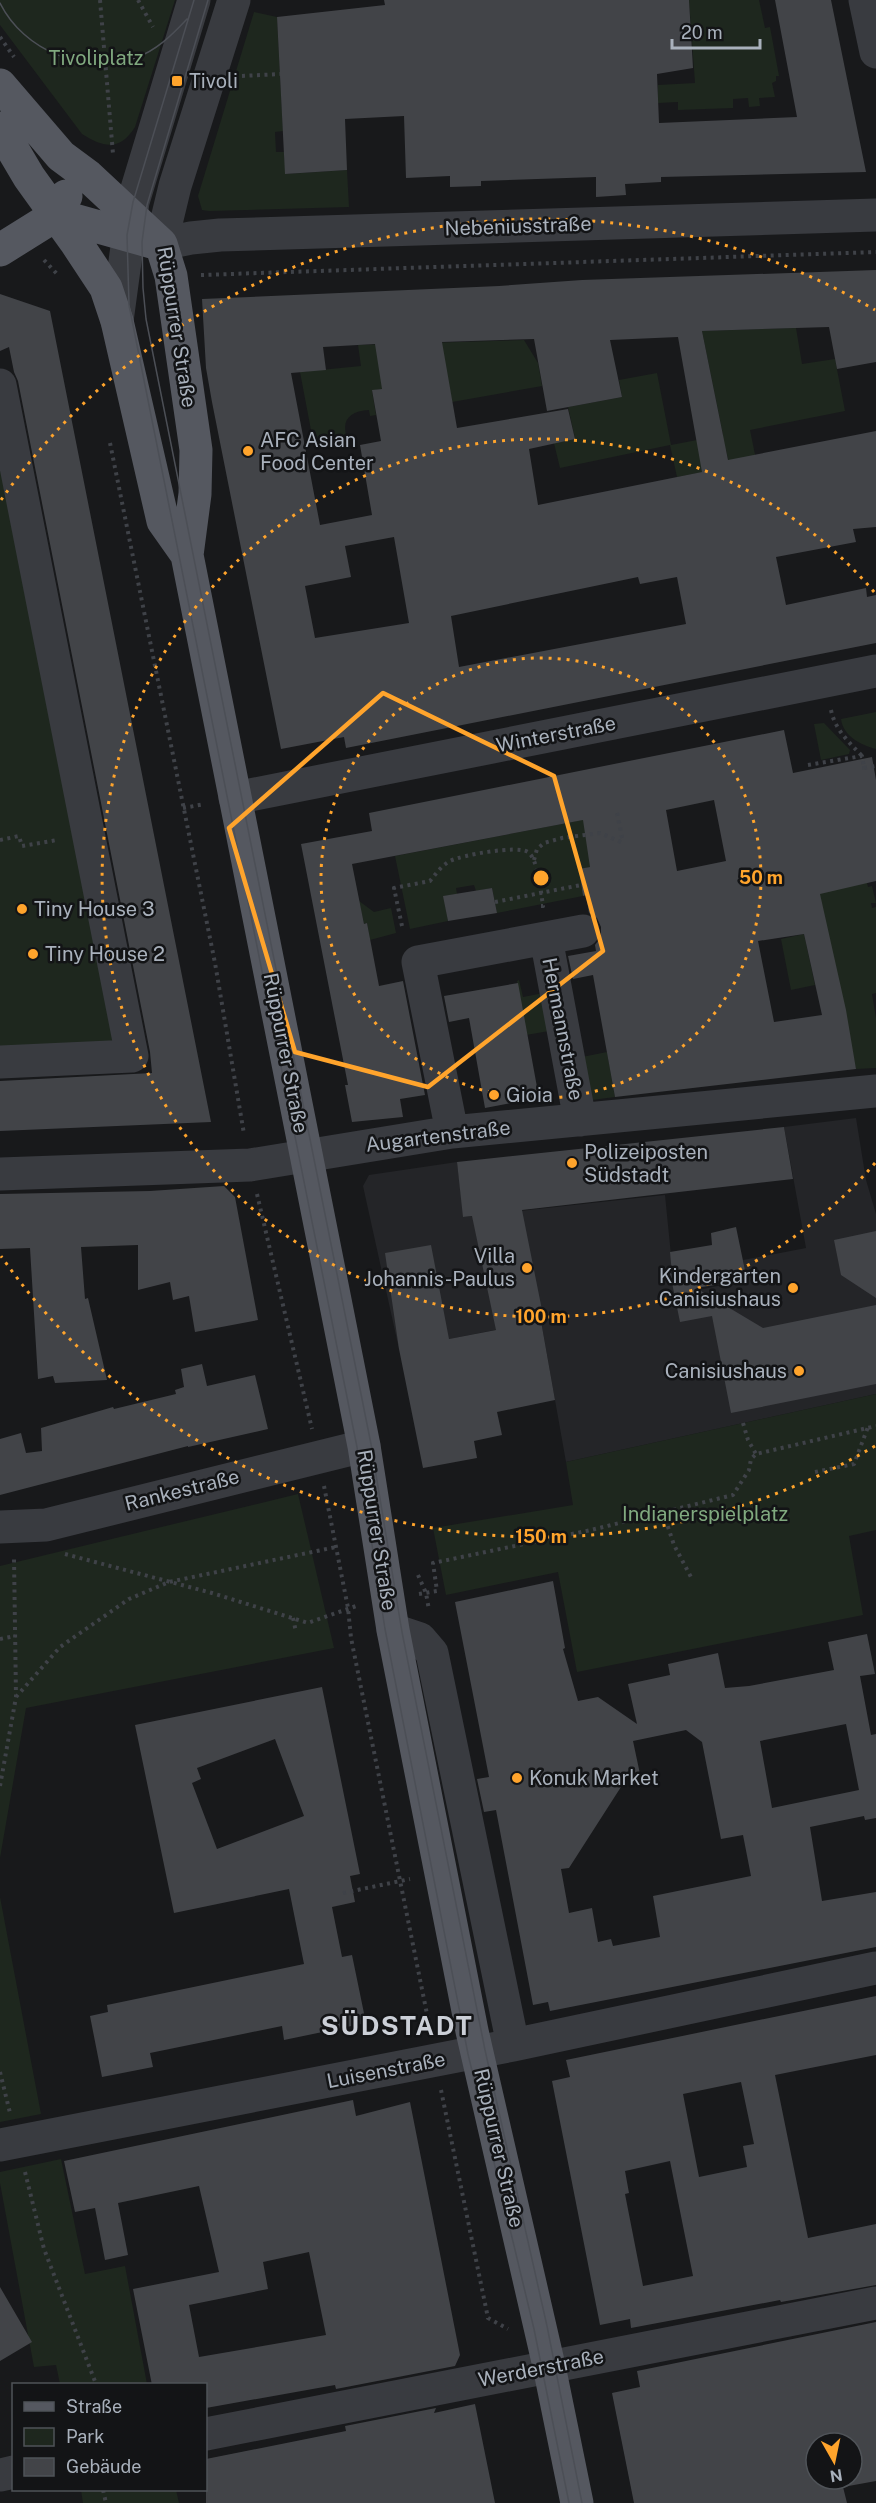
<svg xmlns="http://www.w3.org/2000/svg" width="876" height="2503" viewBox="0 0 876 2503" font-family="'Public Sans',sans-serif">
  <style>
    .built { fill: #242528 }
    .green { fill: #1e271e }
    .building { fill: #424448; fill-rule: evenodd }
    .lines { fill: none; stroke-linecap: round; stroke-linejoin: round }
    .path { stroke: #3f4248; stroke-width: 4; stroke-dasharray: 3 4.5; stroke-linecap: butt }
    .minor { stroke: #393b40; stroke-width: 33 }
    .major { stroke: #555860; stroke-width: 33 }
    .tram { stroke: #4c4f56; stroke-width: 1.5 }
    .marked { fill: none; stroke: #ffa42c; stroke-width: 4.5; stroke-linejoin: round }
    .ring { fill: none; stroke: #ffa42c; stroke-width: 3; stroke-dasharray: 3 6 }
    .poi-dot { fill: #ffa42c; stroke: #131416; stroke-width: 2 }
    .labels { text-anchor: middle; stroke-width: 5; stroke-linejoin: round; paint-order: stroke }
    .park-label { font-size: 20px; fill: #80a97f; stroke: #131416 }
    .poi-label { font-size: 20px; fill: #a9b1bc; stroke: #131416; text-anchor: start }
    .street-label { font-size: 20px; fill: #a9b1bc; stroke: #131416 }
    .district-label { font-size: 26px; font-weight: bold; letter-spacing: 1.5px; fill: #cbcfd7; stroke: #131416 }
    .centre { fill: #ffa42c; stroke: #131416; stroke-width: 3 }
    .ring-label { font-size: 18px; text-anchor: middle; font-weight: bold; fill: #ffa42c; stroke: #131416; stroke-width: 5; stroke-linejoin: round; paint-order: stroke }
  </style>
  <rect width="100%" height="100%" fill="#18191b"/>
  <path class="built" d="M856 1118 866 1180 876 1214V1394L566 1462 541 1321 399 1349 363 1186 369 1175 457 1162 464 1217 665 1195 675 1295 746 1280 743 1260 806 1248 784 1127Z"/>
  <path class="green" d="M0 0H175L135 127C120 151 104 148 82 134L0 25Z
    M689 0H759L765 28 770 27 779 76H776V81L772 83 775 97 759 98 760 106 749 107 748 98 733 99V108L678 110V102L658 103V85L695 83Z
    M254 12 277 17 283 131 275 132 276 152H284L286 174 347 170 349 207 209 211 202 210 198 196Z
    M796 328 802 364 835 359 845 411 750 430 761 484 730 467 726 450 710 453 714 470 677 477 670 445 560 468 554 443 575 438 568 407 622 397 619 380 657 373 671 445 723 435 702 331Z
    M524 340 538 363 542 386 452 402 447 374 372 391 376 415 370 416 369 410C349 411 340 421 348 440L314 446 300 372 361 366 358 345Z
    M0 443 114 1038 108 1048 0 1053Z
    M876 712V749C861 745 843 736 841 719Z
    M824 723 850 750 849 754 821 760 814 724Z
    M629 811 590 863V867L579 870 583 896 497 913 492 888 476 891 474 885 456 888 457 894 444 896 448 921 410 929 395 856Z
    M816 877 867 883 868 887 872 886 876 903H871L872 908 876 907V993L872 994 876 1018V1068L856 1069Z
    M359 901 374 912 391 908 396 933 370 940 367 923 364 924Z
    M804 934 815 985 791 990 781 939Z
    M519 980 523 997 549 992 555 1030 526 1035 517 981Z
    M607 1052 615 1097 584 1101 577 1058Z
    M876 1394V1530L849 1536 863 1615 577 1672 558 1572 446 1595 433 1528 573 1505 566 1462Z
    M298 1494 334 1648 26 1708 0 1858V1566Z
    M0 1897 41 2114 0 2122Z
    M61 2159 85 2274 125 2266 147 2384H60L56 2365 34 2367 0 2183V2172Z
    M81 2490H176L179 2503H83Z"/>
  <path class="building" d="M384 0H689L693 68 657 74 659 123 797 117 775 0H831L866 172 661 177V182L625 184 626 195 596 197V177L481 181V186L450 187V176L406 178 404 116 345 119 347 170 285 174 277 17 385 5Z
    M876 270V362L837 369 829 327 702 331 728 460 876 431V527L853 529 856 542 776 557 786 605 866 588 867 597 876 595V643L346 748 344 737 281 749 212 402 206 368 202 299 499 286 582 280ZM678 337 702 472 538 505 529 449 575 439 568 409 457 428 442 342 534 339 547 411 622 397 610 340ZM375 344 382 389 372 390 381 441 360 445 372 515 320 525 291 373 326 370 323 347ZM394 537 409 623 315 638 305 586 351 577 345 546ZM638 577 640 584 677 577 686 624 459 667 451 616Z
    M0 294 50 311 211 1122 0 1131V1081L152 1073 150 1052 18 381 14 372 9 347 0 351Z
    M784 730 793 773 872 757 876 780V881L820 894 846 1010 856 1069 615 1097 593 975 573 979 568 956 596 951 595 945 601 937V927L597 918 589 913 586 895 583 896 579 869 590 867 583 820 352 864 364 924 367 923 379 986 403 981 425 1095 400 1099 403 1117 352 1122 345 1085H348L301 844 372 831 369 813ZM714 800 726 861 677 871 666 810ZM804 934 822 1015 774 1022 758 941Z
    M492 888 497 913 448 921 443 896Z
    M518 983 539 1098 485 1108 469 1018 449 1022 444 996Z
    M784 1127 793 1179 522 1210 544 1320 541 1321 555 1400 497 1412 502 1435 474 1441 477 1458 423 1468 399 1349 385 1253 431 1245 449 1339 496 1330 472 1216 463 1217 457 1162Z
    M224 1186 235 1197 258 1320 195 1332 189 1296 173 1300 170 1282 138 1290V1245L81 1247 85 1299 88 1298 107 1380 55 1383 53 1376 38 1379 30 1248 0 1249V1194L150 1191Z
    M736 1227 747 1280 696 1288 763 1328 876 1305V1384L731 1413 712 1316 680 1322 670 1273 672 1274 670 1252 712 1245 711 1233Z
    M876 1231V1298L841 1275 834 1240Z
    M202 1364 207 1386 255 1375 268 1429 188 1447V1446L0 1495V1439L21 1433 26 1453 42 1451 41 1428 113 1407 114 1409 176 1394 175 1390 184 1387 181 1369Z
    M553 1581 565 1648 563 1649 578 1701 598 1697 637 1724 628 1684 670 1675 668 1664 718 1653 725 1688 749 1686 834 1670 828 1642 867 1634 875 1674 860 1676 871 1735 876 1734V1818L865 1820 864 1816 810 1827 822 1901 876 1892V1947L550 2011 548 2002 533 2005 496 1810 484 1812 477 1779 489 1777 455 1602ZM846 1724 859 1790 772 1808 760 1741ZM686 1730 702 1742 721 1839 743 1835 751 1876 653 1896 660 1937 613 1946 611 1939 598 1942 592 1908 569 1913 561 1869 569 1868 628 1776 640 1774 633 1741Z
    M322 1687 360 1874 350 1876 355 1902 332 1907 342 1957 352 1955 366 2023 284 2040 282 2026 150 2053 153 2067 102 2077 90 2016 108 2012 107 2005 304 1964 289 1889 174 1913 135 1725ZM275 1739 304 1816 217 1849 192 1783 201 1779 197 1768Z
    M876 1996V2055L775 2075 808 2238 876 2224V2285L781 2302 780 2300 631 2328 630 2319 600 2325 552 2081 570 2077 566 2060ZM741 2082 754 2144 743 2146 747 2167 699 2177 683 2094ZM670 2161 693 2276 643 2286 625 2194 629 2193 625 2171Z
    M353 2100 356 2116 410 2102 460 2355 455 2366 336 2389 335 2385 206 2408V2385H152L133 2289 219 2272 199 2186 118 2203 128 2255 105 2260 95 2208 75 2212 64 2161ZM309 2252 326 2335 199 2357 189 2305 268 2289 263 2262Z
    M0 2287 32 2342 0 2361Z
    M876 2322V2481L843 2487 847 2503H634L612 2393 640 2387 637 2371ZM816 2443H852V2479H816Z
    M475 2404 495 2503H206V2459L346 2431 345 2426 436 2408 434 2413Z"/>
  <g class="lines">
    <path class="path" d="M100 0 113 154
      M138 0 153 27
      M0 37 14 57
      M242 76 280 74
      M44 260 57 274
      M201 275 876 252
      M110 443 215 963 244 1134
      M831 710C835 730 849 742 862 756
      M808 765 862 756 864 768H862
      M864 768 876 766
      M183 808 205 804
      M617 813 623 842
      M0 840 19 836 22 846 57 840
      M534 860 537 849 544 843 562 838 600 833 623 843
      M495 902 581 885
      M402 926 394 888 430 881C436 874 441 866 450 861 462 855 517 845 528 852 538 859 541 893 543 906H541
      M257 1194 312 1429
      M743 1423 748 1440 756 1454
      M815 1472 854 1464 868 1427
      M324 1486 348 1608 351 1638 430 2029
      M663 1512 674 1545 692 1579
      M65 1554 212 1593 308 1623 359 1605
      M418 1575 426 1593 429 1610
      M419 1594 437 1591 433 1563 591 1530 733 1495 749 1470 751 1459 756 1454 876 1426
      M293 1618 296 1632
      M0 1639 15 1636
      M16 1697 60 1647 129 1599 169 1582 336 1547
      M0 1786 16 1697 14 1557
      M343 1893 410 1879
      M0 2072 10 2113
      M441 2090 488 2318 508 2329
      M25 2172 44 2249 96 2384
      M103 2490 106 2503"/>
    <path class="minor" d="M234 0 175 186 161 244 191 238 220 235 876 215
      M865 0 876 52
      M117 321 133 202 194 0
      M0 385 132 1056 0 1062
      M235 798 876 671
      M546 938 580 1120
      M452 1132 418 962 583 931
      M0 1174 250 1165 452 1132 876 1091
      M0 1527 46 1525 364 1446
      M393 1630 420 1639 432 1653 513 2045
      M0 2145 513 2045 876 1968
      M206 2434 876 2303
      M0 2475 14 2472"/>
    <path class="major" d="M0 85 61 156 88 176 161 244 171 276 196 450 195 494 187 555 364 1446 393 1630 472 2031 549 2366 577 2503
      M0 128 29 177 75 241 106 288 117 321 163 521 187 555
      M56 215 159 244
      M0 250 56 215 66 196"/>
    <path class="tram" d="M194 0 133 202 127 235 129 305 357 1447 385 1629 468 2054 534 2329 569 2503
      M208 0 147 205 142 242 143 288 146 319 371 1444 402 1632 485 2050 547 2326 582 2503
      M0 3C24 51 84 75 135 58 156 51 172 35 187 19"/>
  </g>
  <path class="marked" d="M383 693 554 776 603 951 428 1087 295 1052 229 828Z"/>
  <g class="ring">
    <circle cx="541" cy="878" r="220"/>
    <path d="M875 1163A439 439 0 1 1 875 593"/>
    <path d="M875 1446A659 659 0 0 1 1 1256M1 500A659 659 0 0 1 875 310"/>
  </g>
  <g class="poi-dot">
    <rect x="171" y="75" width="12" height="12" rx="3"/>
    <circle cx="248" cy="451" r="6"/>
    <circle cx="22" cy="909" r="6"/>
    <circle cx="33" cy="954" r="6"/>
    <circle cx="494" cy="1095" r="6"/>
    <circle cx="572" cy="1163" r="6"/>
    <circle cx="527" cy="1268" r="6"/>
    <circle cx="793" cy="1288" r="6"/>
    <circle cx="799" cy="1371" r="6"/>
    <circle cx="517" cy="1778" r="6"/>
  </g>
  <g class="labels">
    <g class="park-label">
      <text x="96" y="65">Tivoliplatz</text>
      <text x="705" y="1521">Indianerspielplatz</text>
    </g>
    <g class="poi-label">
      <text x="189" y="88">Tivoli</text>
      <text x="260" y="447">AFC Asian<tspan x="260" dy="23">Food Center</tspan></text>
      <text x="34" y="916">Tiny House 3</text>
      <text x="45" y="961">Tiny House 2</text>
      <text x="506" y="1102">Gioia</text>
      <text x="584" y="1159">Polizeiposten<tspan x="584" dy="23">Südstadt</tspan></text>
      <text x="515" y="1263" text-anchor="end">Villa<tspan x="515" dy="23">Johannis-Paulus</tspan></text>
      <text x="781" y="1283" text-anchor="end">Kindergarten<tspan x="781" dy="23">Canisiushaus</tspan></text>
      <text x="787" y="1378" text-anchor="end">Canisiushaus</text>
      <text x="529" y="1785">Konuk Market</text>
    </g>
    <g class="street-label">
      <text transform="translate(518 226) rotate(-2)" y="7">Nebeniusstraße</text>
      <text transform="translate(177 327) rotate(81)" y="7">Rüppurrer Straße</text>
      <text transform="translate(556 734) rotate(-11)" y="7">Winterstraße</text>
      <text transform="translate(563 1029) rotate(79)" y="7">Hermannstraße</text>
      <text transform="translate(286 1053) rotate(79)" y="7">Rüppurrer Straße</text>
      <text transform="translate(438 1136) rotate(-7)" y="7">Augartenstraße</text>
      <text transform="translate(182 1490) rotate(-14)" y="7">Rankestraße</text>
      <text transform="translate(377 1530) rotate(81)" y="7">Rüppurrer Straße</text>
      <text transform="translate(386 2070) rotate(-11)" y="7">Luisenstraße</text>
      <text transform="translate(499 2148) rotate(77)" y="7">Rüppurrer Straße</text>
      <text transform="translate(541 2368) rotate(-11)" y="7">Werderstraße</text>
    </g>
    <g class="district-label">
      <text x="397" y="2035">SÜDSTADT</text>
    </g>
  </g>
  <circle cx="541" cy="878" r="9" class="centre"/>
  <g class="ring-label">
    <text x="761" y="884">50 m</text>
    <text x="541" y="1323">100 m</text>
    <text x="541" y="1543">150 m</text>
  </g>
  <rect x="12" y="2383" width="195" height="108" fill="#131416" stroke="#4f5358" stroke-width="1.5"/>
  <rect x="24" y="2402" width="30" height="9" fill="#555860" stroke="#4f5358" stroke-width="1.5"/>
  <text x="66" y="2413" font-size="18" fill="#a9b1bc">Straße</text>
  <rect x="24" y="2428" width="30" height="18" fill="#1e271e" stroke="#4f5358" stroke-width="1.5"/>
  <text x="66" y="2443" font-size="18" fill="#a9b1bc">Park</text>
  <rect x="24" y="2458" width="30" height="18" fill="#424448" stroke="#4f5358" stroke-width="1.5"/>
  <text x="66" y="2473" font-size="18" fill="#a9b1bc">Gebäude</text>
  <g transform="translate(834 2461) rotate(171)"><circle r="28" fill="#131416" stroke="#4f5358" stroke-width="1.5"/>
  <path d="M0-4.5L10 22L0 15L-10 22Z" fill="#ffa42c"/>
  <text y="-9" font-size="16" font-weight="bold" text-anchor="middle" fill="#a9b1bc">N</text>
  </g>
  <path d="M672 39v9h88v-9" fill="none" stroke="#a9b1bc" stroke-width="3"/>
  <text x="681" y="39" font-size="18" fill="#a9b1bc" stroke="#131416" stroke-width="4.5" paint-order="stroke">20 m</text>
</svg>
